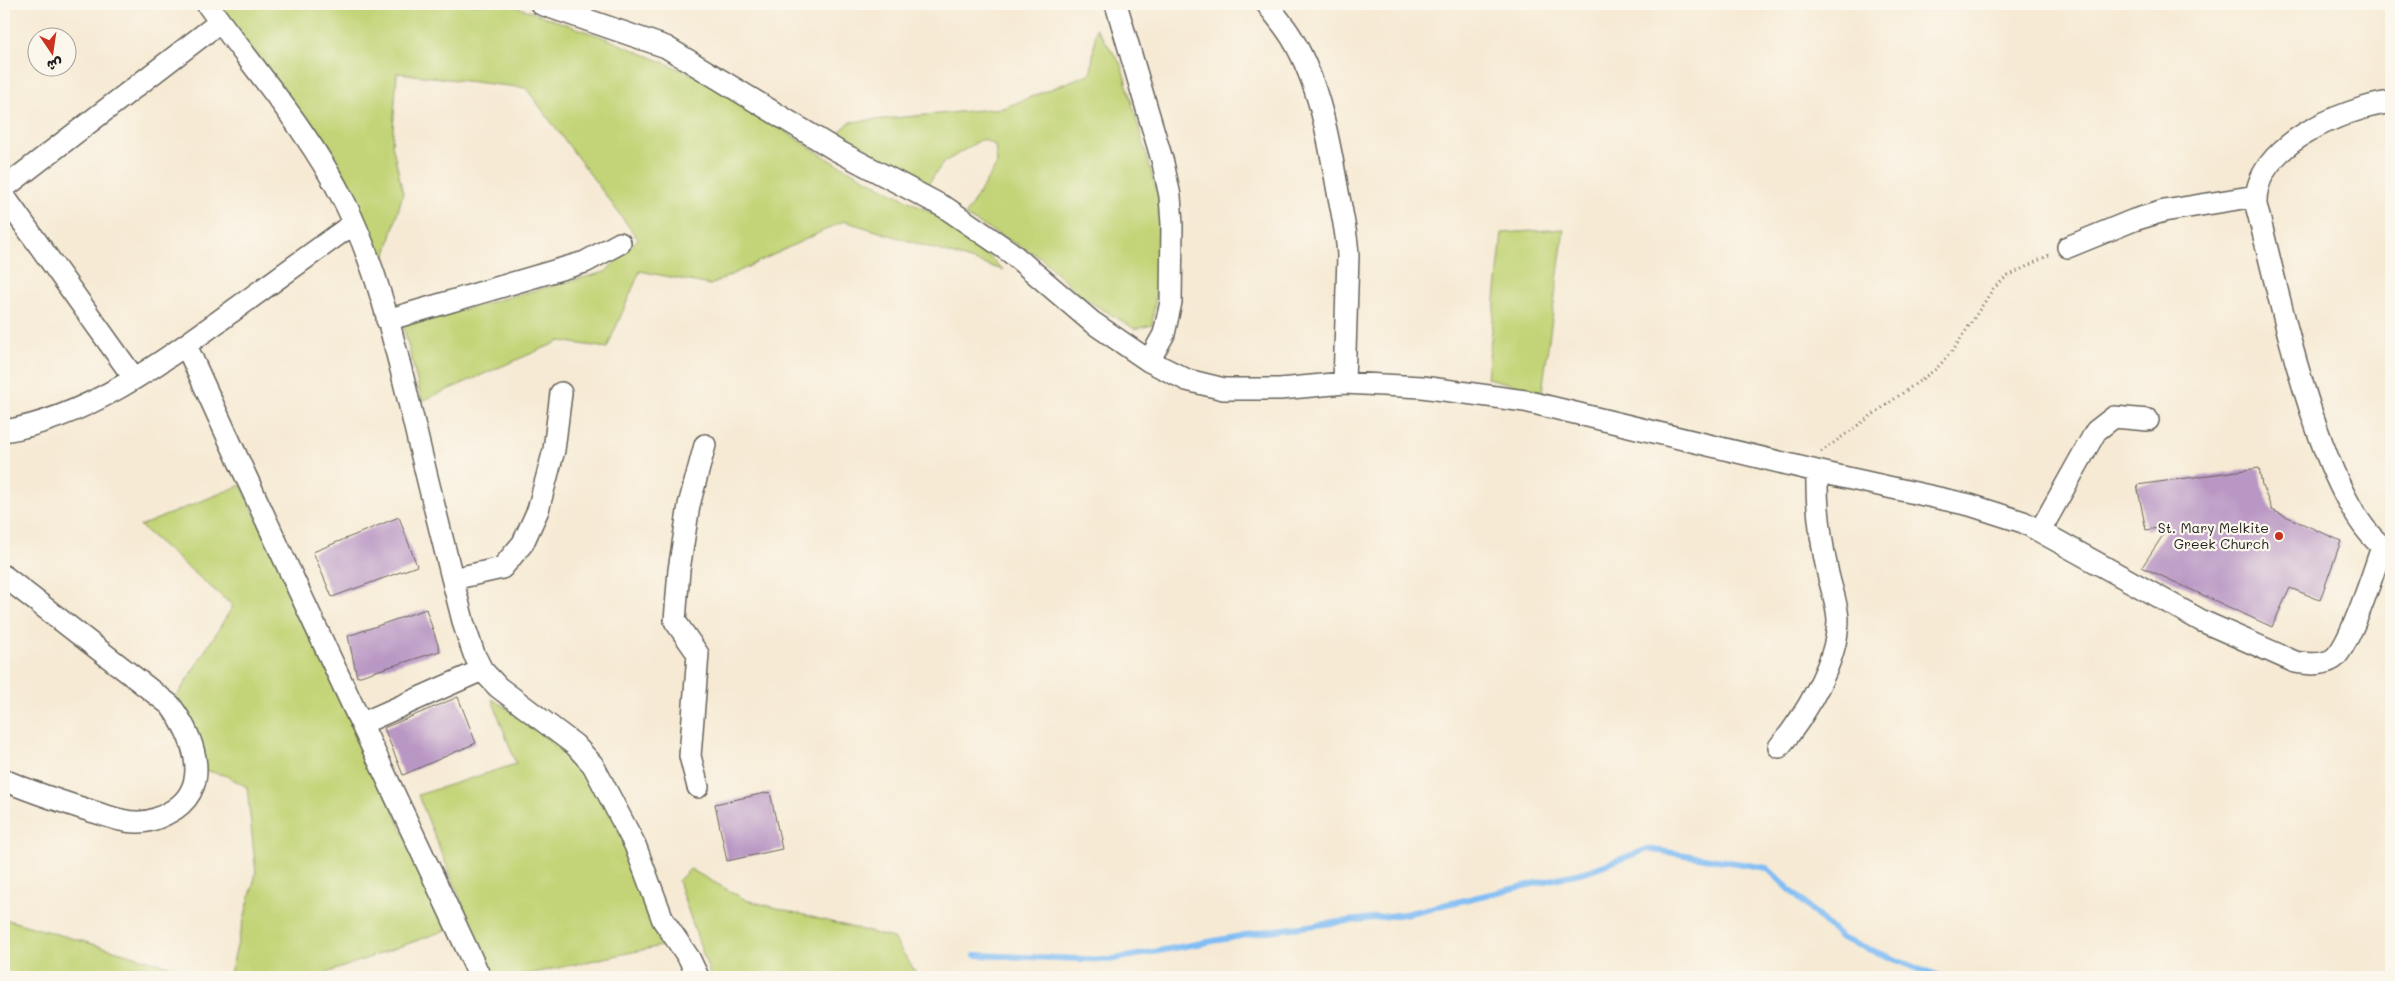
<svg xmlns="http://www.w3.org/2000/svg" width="2395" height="981" viewBox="0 0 2395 981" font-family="Mali,'Playpen Sans Arabic',sans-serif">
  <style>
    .green { fill: #c2d477; stroke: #6f784a }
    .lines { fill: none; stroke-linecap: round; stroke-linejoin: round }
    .stream { stroke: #81bdf4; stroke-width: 6 }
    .building { fill: #b997c4 }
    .minor-casing { stroke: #68645c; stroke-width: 24 }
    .path { stroke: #68645c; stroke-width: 3; stroke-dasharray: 1 4; stroke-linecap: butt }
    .minor { stroke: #fff; stroke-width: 21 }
    .poi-dot { fill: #c8321e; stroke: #fbf7ec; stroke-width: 2 }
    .labels { text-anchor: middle; stroke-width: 4.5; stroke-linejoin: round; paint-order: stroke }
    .poi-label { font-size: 14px; fill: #1c1c1c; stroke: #fbf7ec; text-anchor: end }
  </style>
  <rect width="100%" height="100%" fill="#fbf7ec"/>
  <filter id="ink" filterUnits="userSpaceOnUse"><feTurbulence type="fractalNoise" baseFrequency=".02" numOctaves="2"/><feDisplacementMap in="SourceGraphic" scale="10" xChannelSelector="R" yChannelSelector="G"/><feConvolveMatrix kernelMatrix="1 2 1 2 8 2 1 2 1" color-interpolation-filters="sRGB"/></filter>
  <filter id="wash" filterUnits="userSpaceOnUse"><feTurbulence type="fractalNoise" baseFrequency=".0096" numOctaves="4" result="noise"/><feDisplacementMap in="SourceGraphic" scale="20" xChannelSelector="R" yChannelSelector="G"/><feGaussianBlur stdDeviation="1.12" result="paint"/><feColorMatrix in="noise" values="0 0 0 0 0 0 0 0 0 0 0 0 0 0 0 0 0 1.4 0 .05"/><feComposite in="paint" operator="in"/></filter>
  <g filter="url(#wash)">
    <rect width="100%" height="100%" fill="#f6ead4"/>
    <path class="green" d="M220 4H509L605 38 701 78 830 160 962 229 1003 270 844 221 710 285 640 271 607 348 560 341 422 401 403 325 605 272 638 239 526 88 397 73 392 144 403 193 384 262 357 201 234 27Z
      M1096 28 1121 64 1158 196 1160 260 1152 325 1135 329 1081 296 1040 257 965 216 997 164 995 145 982 139 943 163 926 187 836 135 850 122 1003 108 1091 73Z
      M1564 229 1542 392 1487 378 1502 233Z
      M241 485 449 929 315 977H229L256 873 247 787 227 776 201 769 175 699 233 606 140 526Z
      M492 699C518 716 557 736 577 759 614 802 645 890 661 946L515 977H492L418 795 516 764Z
      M690 869 746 900 893 938 919 977H711L678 881Z
      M4 919 209 977H4Z"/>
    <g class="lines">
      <path class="stream" d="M975 955 1109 960 1268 931 1405 914 1588 871 1648 849 1767 868 1841 938 1939 977"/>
    </g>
    <g id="blocks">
      <path class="building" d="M2259 468 2262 485 2272 510 2341 541 2320 600 2290 588 2272 627 2142 567 2169 526 2146 530 2137 485Z
        M399 517 417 566 332 597 313 552Z
        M426 609 440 651 357 677 348 636Z
        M458 697 476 743 403 775 384 728Z
        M770 792 782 849 727 861 715 804Z"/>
    </g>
  </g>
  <g filter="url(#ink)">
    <use href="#blocks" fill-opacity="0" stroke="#68645c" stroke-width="1"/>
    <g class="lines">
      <g class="minor-casing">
        <path id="minor" d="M207 4C254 69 309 131 345 203 379 272 396 349 414 423 430 491 447 558 464 625L474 654 482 670 498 687 575 745 593 765 635 845 663 920 689 958 698 977
          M541 4 666 47 836 150 946 208 1010 252 1092 322 1149 361 1187 380 1224 389H1280L1344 383 1422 387 1525 401 1829 474 1970 505 2023 522 2202 621 2295 662C2307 664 2322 666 2333 659 2350 647 2374 570 2382 547
          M1116 4 1163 163 1170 196 1172 224 1171 302 1164 334 1149 361
          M1267 4C1275 15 1285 26 1292 38 1319 83 1329 140 1338 192 1342 213 1347 234 1348 256L1344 383
          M2391 102C2342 109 2253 146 2256 205 2277 282 2322 516 2391 552
          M4 188 220 22
          M4 196 134 378
          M2068 247 2134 220 2164 211 2256 196
          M387 320 585 262 620 243
          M186 345C281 557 382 766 480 977
          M4 431C90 417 165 360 234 310 274 281 314 252 354 223
          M2040 531 2096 431 2114 417 2148 420
          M4 576 170 705C192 734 213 783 175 809 164 816 152 822 139 822 124 823 108 816 94 812 63 802 33 793 4 780
          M453 579 502 568 523 543 538 510 554 450 561 393
          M363 723 482 670
          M1779 747C1805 717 1837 662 1838 621 1838 604 1830 586 1827 569 1820 536 1816 504 1817 471
          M698 787 690 756 698 654 675 621 679 570 689 505 705 445"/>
      </g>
      <path class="path" d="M1821 452 1936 369 1954 349 1993 289 2006 277 2051 254"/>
      <use href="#minor" class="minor"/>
    </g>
  </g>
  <circle class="poi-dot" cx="2279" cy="536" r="5"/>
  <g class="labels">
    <g class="poi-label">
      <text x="2269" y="533">St. Mary Melkite<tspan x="2269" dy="16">Greek Church</tspan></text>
    </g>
  </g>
  <rect width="2395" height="981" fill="none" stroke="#fbf7ec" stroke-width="20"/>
  <g transform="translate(52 52) rotate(167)"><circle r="24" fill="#fbf7ec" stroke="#a29f99"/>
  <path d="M0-4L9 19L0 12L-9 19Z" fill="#c8321e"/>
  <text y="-8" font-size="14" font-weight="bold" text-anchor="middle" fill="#1c1c1c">ش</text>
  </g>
</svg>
